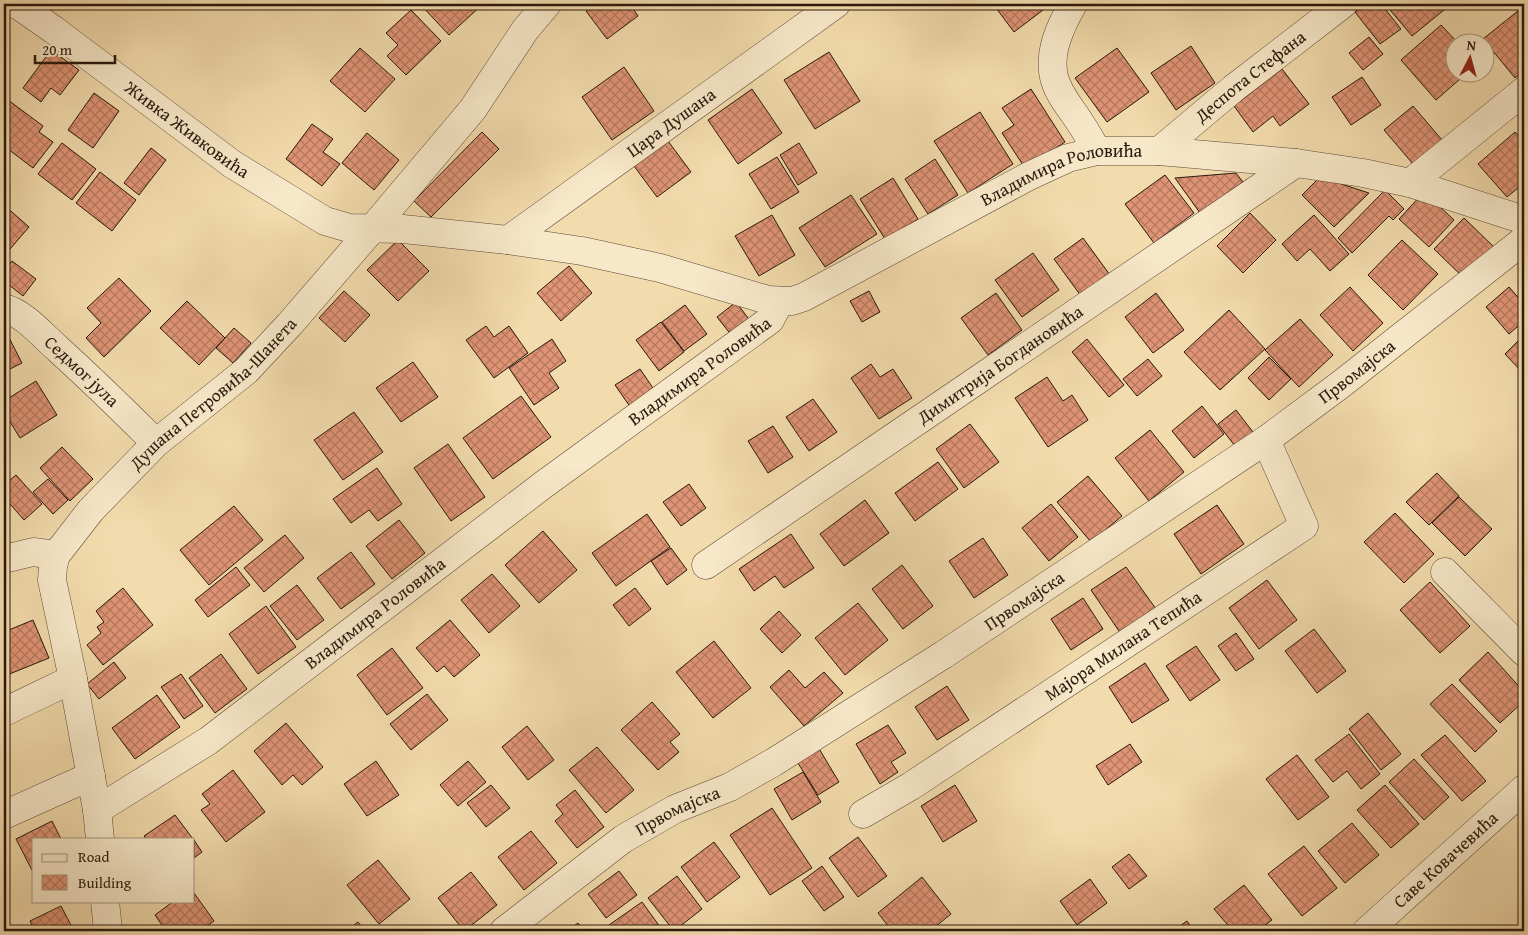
<svg xmlns="http://www.w3.org/2000/svg" width="1528" height="935" viewBox="0 0 1528 935" font-family="'Gentium Book Plus',serif">
  <style>
    .building { fill: url(#building-cross-hatch); stroke: #2a180d }
    .lines { fill: none; stroke-linecap: round; stroke-linejoin: round }
    .minor-casing { stroke: #5c4935; stroke-width: 29 }
    .minor { stroke: #f7e8c9; stroke-width: 28 }
    .labels { text-anchor: middle; stroke-width: 4; stroke-linejoin: round; paint-order: stroke }
    .street-label { font-size: 18px; fill: #2a180d; stroke: #f7e8c9 }
  </style>
  <defs>
    <pattern id="building-cross-hatch" width="8" height="8" patternUnits="userSpaceOnUse" patternTransform="scale(1.25)"><rect width="8" height="8" fill="#df9475"/><path d="M0 0l8 8M0 8l8-8" fill="none" stroke="#b5785e"/></pattern>
  </defs>
  <rect width="100%" height="100%" fill="#f2dbac"/>
  <filter id="stains"><feTurbulence type="fractalNoise" baseFrequency=".004" numOctaves="4"/><feColorMatrix values="0 0 0 0 .2 0 0 0 0 .09 0 0 0 0 .02 0 0 0 .5 -.17"/></filter>
  <radialGradient id="worn" r=".72"><stop offset=".6" stop-color="#630" stop-opacity="0"/><stop offset="1" stop-color="#630" stop-opacity=".3"/></radialGradient>
  <path class="building" d="M420 4H483L449 35Z
    M596 4H630L638 16 607 39 586 11Z
    M993 4H1051L1014 32Z
    M1365 4H1381L1401 29 1380 44 1355 12Z
    M1385 4H1447L1449 6 1412 36Z
    M1524 6V71L1515 78 1483 39Z
    M411 10 441 41 406 75 387 56 398 45 386 33Z
    M1441 25 1457 42 1456 72H1468L1436 100 1401 60Z
    M1369 37 1383 54 1363 70 1349 53Z
    M1191 46 1215 83 1176 110 1151 73Z
    M360 48 395 79 365 112 330 81Z
    M1117 48 1149 92 1107 122 1075 78Z
    M51 50 79 70 60 95 51 88 41 102 23 88Z
    M829 52 860 101 815 129 784 80Z
    M624 67 654 111 612 140 582 97Z
    M1282 69 1309 104 1280 126 1273 116 1253 132 1234 106Z
    M1362 77 1381 105 1351 125 1332 97Z
    M752 89 782 133 738 164 708 120Z
    M1031 89 1065 142 1025 168 1002 133 1014 125 1002 108Z
    M94 93 119 111 93 148 68 130Z
    M4 97 43 126 39 132 53 142 33 168 4 146Z
    M1413 106 1442 140 1413 164 1384 130Z
    M980 112 1013 164 968 193 934 141Z
    M312 124 333 139 323 152 340 164 322 186 286 159Z
    M482 132 499 149 431 217 414 201Z
    M1515 132 1524 142V183L1507 197 1478 164Z
    M367 133 399 160 374 190 342 163Z
    M668 141 691 172 657 197 634 166Z
    M62 143 96 169 72 200 38 174Z
    M799 143 817 173 798 185 780 155Z
    M151 148 166 160 139 195 124 183Z
    M777 157 799 192 771 209 749 174Z
    M935 159 958 195 928 214 905 179Z
    M100 172 136 200 112 231 76 203Z
    M1236 173 1243 182 1200 213 1175 178Z
    M1165 175 1194 213 1154 243 1125 204Z
    M1320 177 1369 193 1334 227 1302 195Z
    M893 178 918 219 885 239 860 199Z
    M1385 190 1404 209 1393 220 1389 216 1352 253 1338 238Z
    M1424 192 1454 220 1429 247 1399 219Z
    M851 195 877 234 825 267 799 228Z
    M4 205 29 227 4 256Z
    M1250 213 1276 240 1243 273 1217 246Z
    M772 215 795 255 759 276 735 236Z
    M1314 215 1349 254 1330 271 1310 249 1297 261 1282 244Z
    M1464 218 1496 249 1466 280 1434 249Z
    M1083 238 1110 275 1081 296 1054 259Z
    M398 240 429 271 398 301 367 270Z
    M1402 240 1438 274 1403 310 1368 275Z
    M1033 253 1059 290 1022 317 995 280Z
    M12 261 36 279 23 296 4 281V271Z
    M569 266 592 293 561 321 537 293Z
    M119 278 151 311 104 357 86 338 101 323 87 308Z
    M1350 287 1383 323 1353 351 1320 315Z
    M1509 287 1524 304V321L1509 334 1486 307Z
    M344 291 370 315 345 342 319 318Z
    M869 291 880 312 862 322 850 301Z
    M996 293 1022 330 988 355 961 318Z
    M1156 293 1184 330 1153 353 1125 317Z
    M187 301 225 338 199 365 160 328Z
    M736 302 751 322 732 336 717 317Z
    M685 305 707 334 684 351 662 322Z
    M1229 310 1265 349 1220 390 1184 352Z
    M1300 319 1333 355 1299 387 1265 350Z
    M661 322 684 352 659 371 636 340Z
    M486 326 494 337 509 326 528 353 494 378 466 340Z
    M4 328 22 363 4 372Z
    M234 328 251 343 233 363 216 348Z
    M1521 338 1524 342V374L1505 354Z
    M552 339 566 361 549 373 559 388 534 405 509 368Z
    M1087 339 1124 385 1109 397 1072 352Z
    M1269 357 1291 379 1269 400 1248 378Z
    M1148 359 1162 376 1137 396 1123 379Z
    M413 362 438 397 401 422 376 388Z
    M871 364 880 377 893 369 912 398 879 419 851 378Z
    M640 369 655 391 631 408 615 385Z
    M1047 377 1063 401 1072 395 1088 420 1048 447 1015 398Z
    M36 381 57 415 20 438 4 412V401Z
    M521 396 551 437 493 479 463 438Z
    M813 399 837 432 809 451 786 417Z
    M1202 406 1224 434 1194 458 1172 431Z
    M1236 410 1253 432 1235 446 1218 424Z
    M354 412 383 452 343 480 314 440Z
    M970 424 999 462 964 488 936 449Z
    M773 426 793 457 768 473 748 441Z
    M1150 430 1184 472 1149 501 1115 458Z
    M448 444 485 497 451 521 414 468Z
    M62 447 93 479 70 501 40 468Z
    M938 462 958 489 915 521 895 493Z
    M377 468 402 504 378 521 369 510 351 523 333 499Z
    M1437 473 1459 496 1429 525 1406 502Z
    M16 475 42 504 24 520 4 497V485Z
    M1088 476 1122 516 1091 542 1057 502Z
    M48 479 68 500 53 514 33 492Z
    M689 484 706 508 681 526 663 502Z
    M1459 497 1492 529 1465 556 1432 523Z
    M865 500 889 533 844 566 820 534Z
    M1051 504 1078 537 1049 561 1022 528Z
    M1217 505 1244 544 1201 574 1174 534Z
    M234 506 263 540 209 585 180 550Z
    M1395 513 1434 554 1404 583 1364 542Z
    M647 514 670 547 616 586 592 553Z
    M399 520 425 553 392 579 366 546Z
    M543 531 577 570 539 603 505 565Z
    M791 534 814 568 784 588 775 576 754 591 739 569Z
    M285 535 304 558 264 592 244 568Z
    M983 538 1008 575 974 598 949 561Z
    M671 548 687 570 667 585 651 561Z
    M351 552 375 584 341 609 317 578Z
    M902 565 933 606 903 629 872 589Z
    M236 567 250 585 208 617 195 600Z
    M1126 567 1156 609 1121 634 1091 590Z
    M492 574 520 606 489 633 461 600Z
    M1267 580 1297 620 1259 649 1229 608Z
    M1430 582 1470 626 1440 653 1400 610Z
    M297 585 324 620 297 640 270 606Z
    M123 588 153 625 103 665 87 645 101 633 97 627 104 622 96 611Z
    M635 588 651 609 629 626 613 605Z
    M1083 598 1103 629 1071 650 1051 619Z
    M858 603 888 640 845 675 815 638Z
    M266 606 296 647 258 674 229 634Z
    M779 611 801 635 782 653 760 629Z
    M33 620 49 658 7 675 4 667V632Z
    M450 620 480 655 454 677 444 666 437 672 416 648Z
    M1314 629 1346 671 1317 693 1285 651Z
    M1236 633 1254 659 1236 671 1218 646Z
    M714 641 751 688 713 718 676 672Z
    M1196 646 1220 680 1190 701 1166 666Z
    M392 648 423 688 387 715 357 675Z
    M1488 652 1524 692V701L1500 723 1459 680Z
    M221 654 247 689 215 713 189 678Z
    M114 662 126 678 99 699 87 684Z
    M1145 663 1169 700 1132 723 1109 687Z
    M789 670 805 688 824 672 843 693 804 726 770 687Z
    M181 674 203 706 184 719 161 687Z
    M1452 684 1497 731 1475 752 1430 704Z
    M947 686 969 720 937 740 915 707Z
    M427 694 448 720 411 750 390 724Z
    M157 695 180 727 135 759 112 728Z
    M652 702 680 734 670 742 679 752 658 770 621 730Z
    M1368 713 1401 754 1381 770 1349 729Z
    M286 723 323 767 302 785 293 775 282 785 254 751Z
    M888 725 906 753 891 762 898 772 880 784 856 744Z
    M527 726 554 760 528 780 502 747Z
    M1349 734 1380 774 1361 789 1347 771 1333 782 1315 760Z
    M1445 735 1486 781 1462 801 1421 755Z
    M1130 744 1142 762 1108 785 1096 766Z
    M597 747 634 790 606 813 569 770Z
    M818 747 839 782 818 795 796 760Z
    M1297 755 1329 797 1298 820 1266 779Z
    M1414 759 1449 797 1424 820 1389 782Z
    M376 761 399 795 367 816 344 784Z
    M468 761 486 782 458 806 440 785Z
    M233 770 265 812 226 842 201 810 210 804 202 794Z
    M803 772 821 802 792 820 774 789Z
    M491 785 510 808 486 827 467 803Z
    M955 785 977 821 943 842 921 806Z
    M1385 785 1419 824 1391 848 1357 810Z
    M575 790 604 827 577 848 555 821 563 814 556 805Z
    M772 808 812 868 770 895 730 835Z
    M175 815 193 839H146L144 836Z
    M52 821 61 839H34V874L16 839Z
    M1352 823 1379 855 1345 883 1318 851Z
    M531 831 557 863 524 890 498 857Z
    M858 837 887 876 858 897 829 858Z
    M194 840 202 852 194 858Z
    M714 842 740 877 707 902 681 867Z
    M1304 846 1337 888 1302 916 1268 874Z
    M1129 854 1147 876 1129 889 1112 867Z
    M378 860 410 899 379 924 347 885Z
    M822 866 844 897 824 911 802 881Z
    M619 871 637 895 606 918 588 894Z
    M471 872 497 905 464 931 438 898Z
    M677 876 702 909 674 931 648 898Z
    M922 877 951 914 930 931H892L878 913Z
    M1090 879 1107 903 1077 925 1060 901Z
    M1244 885 1272 920 1257 931H1233L1214 909Z
    M194 893 214 921 199 931H166L155 915 174 901H194Z
    M642 902 663 931H614L609 925Z
    M61 906 74 931H35L30 921Z
    M1187 921 1194 931H1173Z
    M358 922 365 931H346Z
    M578 923 584 931H567Z"/>
  <g class="lines">
    <g class="minor-casing">
      <g id="minor">
        <path id="s1" d="M14 4 21 7 54 30 232 164 325 221 349 228 403 229 508 240 582 251 660 268 768 300 792 301 804 297 1029 176 1068 158 1097 151H1159L1296 163 1363 173 1410 183 1524 220"/>
        <path d="M1073 4C1061 25 1048 52 1054 77 1058 94 1070 107 1079 121 1086 131 1091 141 1097 151"/>
        <path id="s2" d="M1159 151 1234 88 1343 4"/>
        <path d="M1410 183 1524 91"/>
        <path id="s3" d="M508 240 836 4"/>
        <path id="s4" d="M4 308C25 314 42 335 58 349 92 380 124 411 156 443"/>
        <path d="M4 559 33 552 56 555"/>
        <path id="s5" d="M706 565 1296 163"/>
        <path d="M1445 572 1524 652"/>
        <path d="M4 712 73 679"/>
        <path id="s6" d="M97 810 208 741 543 485 770 320 780 301"/>
        <path id="s7" d="M863 814 911 786 1304 526 1266 440"/>
        <path d="M4 815 91 776"/>
        <path id="s8" d="M100 839 97 810 73 679 52 580 53 566 56 555 91 510 156 443 246 371 289 325 372 229 473 109 525 30 547 4"/>
        <path d="M105 901 108 931"/>
        <path id="s9" d="M504 931 623 839 675 809 730 787 774 762 943 655 1266 440 1340 385 1524 240"/>
        <path id="s10" d="M1367 931 1524 789"/>
      </g>
    </g>
    <use href="#minor" class="minor"/>
  </g>
  <g class="labels">
    <g class="street-label">
      <text dy="6" stroke="none"><textPath href="#s2" startOffset="118">Деспота Стефана</textPath></text>
      <text dy="6" stroke="none"><textPath href="#s3" startOffset="201">Цара Душана</textPath></text>
      <text dy="6" stroke="none"><textPath href="#s1" startOffset="214">Живка Живковића</textPath></text>
      <text dy="6" stroke="none"><textPath href="#s1" startOffset="1156">Владимира Роловића</textPath></text>
      <text dy="6" stroke="none"><textPath href="#s5" startOffset="356">Димитрија Богдановића</textPath></text>
      <text dy="6" stroke="none"><textPath href="#s6" startOffset="746">Владимира Роловића</textPath></text>
      <text dy="6" stroke="none"><textPath href="#s9" startOffset="1022">Првомајска</textPath></text>
      <text dy="6" stroke="none"><textPath href="#s4" startOffset="101">Седмог јула</textPath></text>
      <text dy="6" stroke="none"><textPath href="#s8" startOffset="515">Душана Петровића-Шанета</textPath></text>
      <text dy="6" stroke="none"><textPath href="#s9" startOffset="618">Првомајска</textPath></text>
      <text dy="6" stroke="none"><textPath href="#s6" startOffset="341">Владимира Роловића</textPath></text>
      <text dy="6" stroke="none"><textPath href="#s7" startOffset="310">Мајора Милана Тепића</textPath></text>
      <text dy="6" stroke="none"><textPath href="#s9" startOffset="212">Првомајска</textPath></text>
      <text dy="6" stroke="none"><textPath href="#s10" startOffset="106">Саве Ковачевића</textPath></text>
    </g>
  </g>
  <rect width="1528" height="935" fill="none" stroke="#f2dbac" stroke-width="20"/>
  <rect x="5" y="5" width="1518" height="925" fill="none" stroke="#2a180d" stroke-width="2.5"/>
  <rect x="10" y="10" width="1508" height="915" fill="none" stroke="#2a180d"/>
  <rect x="32" y="838" width="162" height="65" fill="#f7e8c9" stroke="#a5957e"/>
  <rect x="42" y="854" width="25" height="8" fill="#f7e8c9" stroke="#a5957e"/>
  <text x="78" y="862" font-size="15" fill="#2a180d">Road</text>
  <rect x="42" y="875" width="25" height="15" fill="url(#building-cross-hatch)" stroke="#a5957e"/>
  <text x="78" y="888" font-size="15" fill="#2a180d">Building</text>
  <g transform="translate(1470 58) rotate(6)"><circle r="24" fill="#f7e8c9" stroke="#a5957e"/>
  <path d="M0-4L9 19L0 12L-9 19Z" fill="#8f2418"/>
  <text y="-8" font-size="14" font-weight="bold" text-anchor="middle" fill="#2a180d">N</text>
  </g>
  <path d="M35 55v8h80v-8" fill="none" stroke="#2a180d" stroke-width="2.5"/>
  <text x="42" y="55" font-size="15" fill="#2a180d" stroke="#f7e8c9" stroke-width="4" paint-order="stroke">20 m</text>
  <rect width="100%" height="100%" filter="url(#stains)"/>
  <rect width="100%" height="100%" fill="url(#worn)"/>
</svg>
